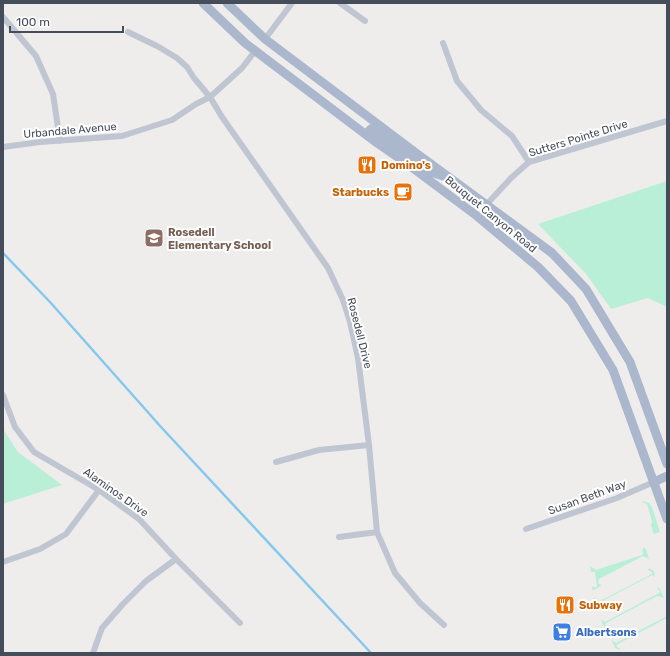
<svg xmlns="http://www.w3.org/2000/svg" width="670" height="656" viewBox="0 0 670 656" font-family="Rubik,sans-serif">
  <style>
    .green { fill: #b9efd6 }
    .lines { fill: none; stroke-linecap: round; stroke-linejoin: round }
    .stream { stroke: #85c8ed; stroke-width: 2.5 }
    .minor { stroke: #bfc6d2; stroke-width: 6 }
    .primary { stroke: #abb7cc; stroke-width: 9 }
    .labels { text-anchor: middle; stroke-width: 4; stroke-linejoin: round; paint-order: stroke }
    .street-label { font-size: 11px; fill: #454d5a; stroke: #fff }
    .food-label { font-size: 11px; font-weight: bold; fill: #c56008; stroke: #fff; text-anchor: start }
    .education-label { font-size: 11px; font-weight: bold; fill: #785e54; stroke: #fff; text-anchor: start }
    .shop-label { font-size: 11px; font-weight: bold; fill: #366cbe; stroke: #fff; text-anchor: start }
  </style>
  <rect width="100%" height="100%" fill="#efedec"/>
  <path class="green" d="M667 181V307L648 298 611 309 586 274 538 224Z
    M3 429 18 452 62 485 3 504Z
    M642 501 649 503 652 507 660 532 654 534 653 533 651 524 652 523V521L647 504 644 503H643Z
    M643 547 646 549 649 559 643 556 599 579 598 583 601 585V586L594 590 592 589V587H597L595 572H591L590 566 596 570 642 555 643 553 642 551 643 549Z
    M649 568 654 571 655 577 652 575 597 604 596 606 600 609V610L593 606V598H595L600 601 652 574V572L648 570Z
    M658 587 660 589 664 598 657 596 606 623 605 625 609 627 608 629 603 625 601 619 605 622 659 593 660 591 657 588Z
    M667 616V618L618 644 616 646 620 649V650L615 648 612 641V640L616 643Z"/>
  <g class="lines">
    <path class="stream" d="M3 253 50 302 161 427 371 653"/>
    <path class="minor" d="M340 3 365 21
      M3 17 36 56 53 94 60 141
      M128 32 157 46 177 58 187 67 194 78 210 97 222 117 328 268 343 300 350 322 358 358 369 445 377 532 395 573 420 603 444 625
      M265 39 292 3
      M443 43 457 81 481 110 512 136 529 162
      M3 147 40 142 122 136 172 120 196 104 210 97 242 68 255 51
      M486 205 511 178 529 162 667 121
      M3 395 15 427 34 452 99 490 139 519 176 559 240 623
      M276 462 319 450 369 445
      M526 529 617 498 654 482
      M339 537 377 532
      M3 562 40 549 66 534 99 490
      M93 653 102 628 123 604 146 581 176 559"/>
    <path class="primary" d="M203 3 245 43 373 140 402 160 477 216 538 267 571 301 613 370 667 519
      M227 3 265 39 416 153 552 253 586 289 630 362 667 464
      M373 139 369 131 371 129 431 172 443 176
      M654 482 667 476"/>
  </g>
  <defs>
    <g id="restaurant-square" transform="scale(1)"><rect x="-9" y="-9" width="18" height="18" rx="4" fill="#e8710a" stroke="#fff"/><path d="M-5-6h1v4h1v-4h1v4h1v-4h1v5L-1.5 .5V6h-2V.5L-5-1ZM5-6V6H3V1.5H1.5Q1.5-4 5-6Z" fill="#fff"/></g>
    <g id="cafe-square" transform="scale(1)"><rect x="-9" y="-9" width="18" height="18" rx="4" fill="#e8710a" stroke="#fff"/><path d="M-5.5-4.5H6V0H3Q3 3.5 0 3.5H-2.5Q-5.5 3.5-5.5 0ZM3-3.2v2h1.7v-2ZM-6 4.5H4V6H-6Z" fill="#fff"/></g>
    <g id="school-square" transform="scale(1)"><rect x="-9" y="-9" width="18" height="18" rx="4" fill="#8d6e63" stroke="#fff"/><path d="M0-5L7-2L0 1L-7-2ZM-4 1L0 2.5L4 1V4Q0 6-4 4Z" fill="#fff"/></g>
    <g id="supermarket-square" transform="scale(1)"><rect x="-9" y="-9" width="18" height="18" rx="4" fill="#3f7fe0" stroke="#fff"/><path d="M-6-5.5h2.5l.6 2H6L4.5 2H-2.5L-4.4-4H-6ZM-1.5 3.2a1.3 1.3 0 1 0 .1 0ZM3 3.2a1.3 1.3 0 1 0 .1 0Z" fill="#fff"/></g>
  </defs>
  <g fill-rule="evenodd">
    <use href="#restaurant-square" x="367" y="165"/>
    <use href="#cafe-square" x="403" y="192"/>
    <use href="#school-square" x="154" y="238"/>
    <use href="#restaurant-square" x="565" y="605"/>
    <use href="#supermarket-square" x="562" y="632"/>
  </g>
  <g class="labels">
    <g class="street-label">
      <text transform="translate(70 130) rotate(-5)" y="4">Urbandale Avenue</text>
      <text transform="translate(578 138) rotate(-17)" y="4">Sutters Pointe Drive</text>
      <text transform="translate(491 214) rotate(39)" y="4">Bouquet Canyon Road</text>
      <text transform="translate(360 333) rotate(76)" y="4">Rosedell Drive</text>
      <text transform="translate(116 492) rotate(35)" y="4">Alaminos Drive</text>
      <text transform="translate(587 497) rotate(-20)" y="4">Susan Beth Way</text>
    </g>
    <g class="food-label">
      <text x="381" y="169">Domino's</text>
      <text x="389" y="196" text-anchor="end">Starbucks</text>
      <text x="579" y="609">Subway</text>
    </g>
    <g class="education-label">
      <text x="168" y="236">Rosedell<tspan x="168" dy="13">Elementary School</tspan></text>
    </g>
    <g class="shop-label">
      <text x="576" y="636">Albertsons</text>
    </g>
  </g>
  <rect width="670" height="656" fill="none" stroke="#454d5a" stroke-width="8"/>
  <path d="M10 26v6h113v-6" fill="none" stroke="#454d5a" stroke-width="2"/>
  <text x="16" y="26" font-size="12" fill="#454d5a" stroke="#ffffff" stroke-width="3" paint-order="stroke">100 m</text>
</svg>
